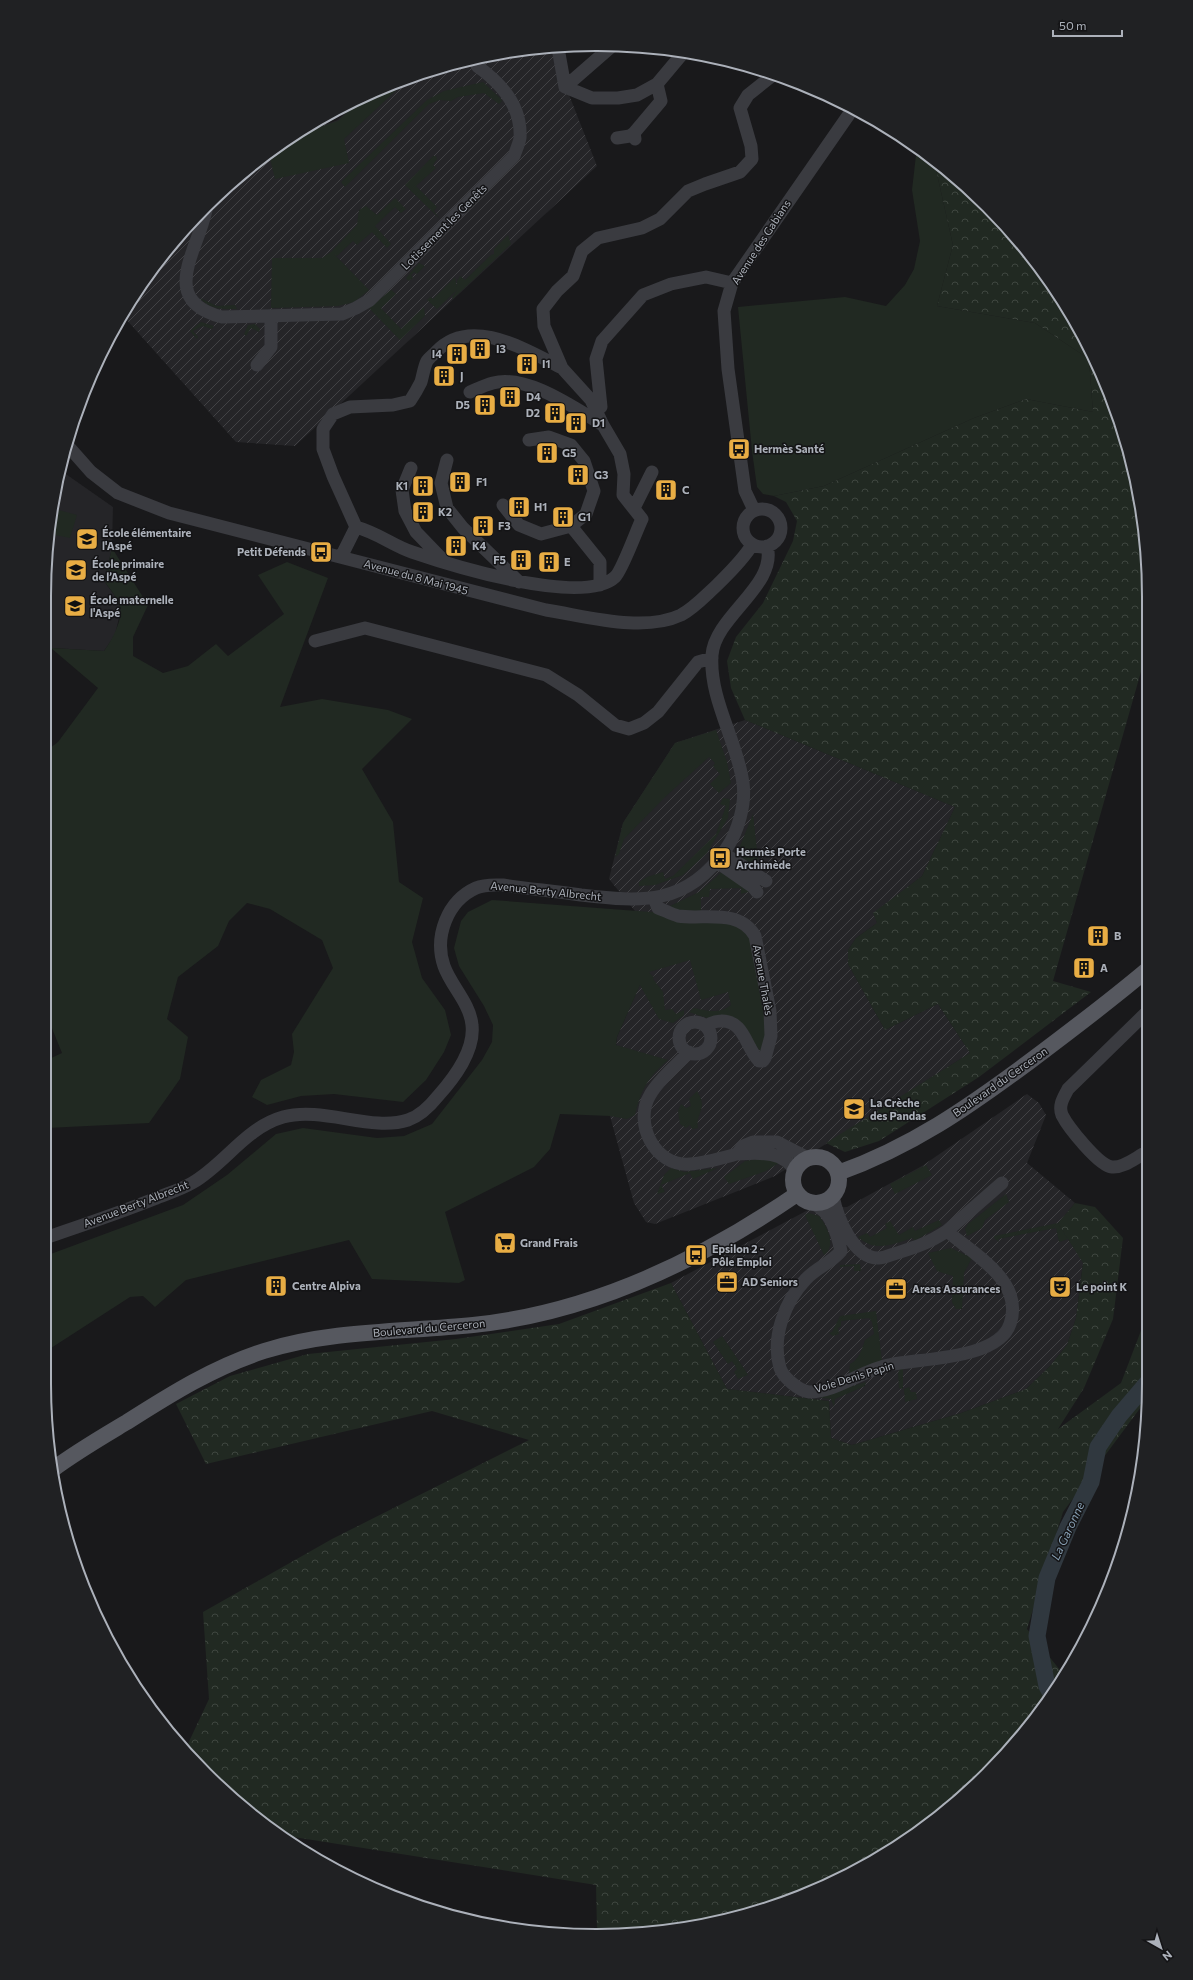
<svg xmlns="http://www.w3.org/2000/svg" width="1193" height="1980" viewBox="0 0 1193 1980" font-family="Commissioner,sans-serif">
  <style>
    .built { fill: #252528 }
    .industrial { fill: url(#industrial-furrows) }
    .green { fill: #212922 }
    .forest { fill: url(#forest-crowns) }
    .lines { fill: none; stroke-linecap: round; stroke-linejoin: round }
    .river { stroke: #30383f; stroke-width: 17 }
    .minor { stroke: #3a3b40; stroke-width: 13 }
    .major { stroke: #56585f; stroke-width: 16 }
    .labels { text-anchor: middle; stroke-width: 3; stroke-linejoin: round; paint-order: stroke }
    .street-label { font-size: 11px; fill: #acb1ba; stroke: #141416 }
    .poi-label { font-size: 11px; font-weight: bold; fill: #acb1ba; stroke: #141416; text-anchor: start }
    .water-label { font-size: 12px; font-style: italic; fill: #869eb2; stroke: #141416 }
    .rim { fill: none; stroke: #acb1ba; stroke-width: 2 }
  </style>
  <defs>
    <pattern id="industrial-furrows" width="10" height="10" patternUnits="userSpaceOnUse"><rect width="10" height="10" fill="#252528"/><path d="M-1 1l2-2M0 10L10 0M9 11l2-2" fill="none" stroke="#424245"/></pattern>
    <pattern id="forest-crowns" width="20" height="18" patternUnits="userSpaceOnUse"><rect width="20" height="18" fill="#212922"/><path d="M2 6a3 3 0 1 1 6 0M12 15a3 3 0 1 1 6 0" fill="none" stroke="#3f4640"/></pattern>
  </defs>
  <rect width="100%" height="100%" fill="#19191b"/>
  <path class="built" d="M353 103 340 115 315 124Z
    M63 472 113 507 112 548 104 581 115 596 121 609 115 635 104 651 51 648 46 643 45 560Z"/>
  <path class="industrial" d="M551 49 597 166 295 446 236 442 124 317 137 289 206 206 290 137 338 120 358 101 385 86 489 55Z
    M745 720 955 807 922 876 874 913 877 923 856 938 848 950V964L885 1030 938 1004 970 1053 775 1176 655 1224 646 1222 634 1203 610 1116 617 1037 640 984 637 919 635 911 609 879 623 823 675 743Z
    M1027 1094 1039 1103 1046 1115 1027 1163 1075 1203 1058 1223 1083 1262 1076 1318 1067 1345 1049 1367 1026 1389 961 1413 852 1445 831 1438 829 1401 727 1389 671 1283 808 1210 847 1207 922 1166Z"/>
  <path class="green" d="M404 80 402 83 403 84 344 139 349 163 275 179 269 154 290 137 338 121 360 100 385 86Z
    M483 82 500 98 502 101 499 104 484 93 458 97 451 101 440 100 429 104 345 187 341 182 427 100 444 91Z
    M921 152 935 165 953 245 937 306 1035 323 1089 359 1093 412 1026 399 974 418 824 486 774 496 763 494 757 487 752 451 738 307 845 297 886 306 905 285 914 269 920 241 912 190 916 155Z
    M433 156H436L437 159 433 165 436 168 416 186 437 207 434 211 440 219 405 185Z
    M395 198 406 209 401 213 395 207 375 226 391 244 387 248 372 232 357 245 353 241 337 256 334 254 369 290 354 302 338 306 271 308 272 258H322L331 252 357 225 359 210 366 206 377 215Z
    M508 235 511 244 453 299 452 297 457 290 437 309 427 300 430 297 433 299 455 277 457 287V281L460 276 465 280 491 255 494 254V249Z
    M419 263 425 266 417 274 414 272 411 275 413 278 409 281 406 278Z
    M391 290 396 294 381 308 401 329 424 307 425 316 400 340 369 308Z
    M200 298 217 306 235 305 237 309C223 309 210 310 200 298Z
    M201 322 214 326 212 329 202 326 193 331 198 337 197 339 190 331Z
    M255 324 260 329 259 332 251 328 246 336 244 334 248 325Z
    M55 509 77 515 70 538 50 534Z
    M112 548 148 605 133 637V656L163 673 188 666 216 644 228 656 284 614 258 575 287 562 328 578 280 707 322 699 388 710 412 719 362 769 393 822 399 882 423 898 412 942 422 978 445 1010 451 1035 444 1052 426 1080 403 1102 334 1094 301 1096 267 1105 252 1097 261 1080 291 1065 294 1052 292 1034 333 968 322 940 270 909 247 903 229 921 218 946 178 977 167 1019 188 1037 180 1079 149 1123 47 1128V1060L62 1053 47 1016 46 751 58 742 98 688 51 648 104 651C111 642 123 620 120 608 118 598 110 589 104 581Z
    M716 730 727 762 731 783 719 793 710 784 720 774 713 766 715 763 709 757 664 798 624 839 619 854 615 857 623 823 675 743Z
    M723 798 730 799 728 818 707 853 683 875 655 885 639 886V882L647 877 663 872 665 879 673 876 716 834 726 806 720 804Z
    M753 814 759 868 756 869 738 855V851Z
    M723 871 751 891 741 894V888L710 889 709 897H701V911H683L668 907 699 892Z
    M492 900 664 913 742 924 752 934 767 1026 761 1052 745 1031 689 1012 694 1008C707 1011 720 1014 731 1005L728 992 701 1000 690 960 649 972 653 977 655 975 653 979 663 992 665 1010 672 1009 676 1014 684 1010V1015L673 1023 659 1019 640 985 617 1037 616 1045 668 1060C648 1077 641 1090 635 1115L627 1119 610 1116 560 1114 550 1149 534 1167 445 1212 465 1280 459 1283 372 1279 349 1240 186 1280 155 1307 143 1296 130 1297 48 1350V1255L183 1205 227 1175 276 1134 303 1128 377 1138 404 1136 432 1124 482 1060 492 1042 493 1025 484 1006 459 966 454 948 461 921 468 912Z
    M697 1091C709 1110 695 1112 698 1128L692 1129 690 1125 686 1128 680 1124 678 1111 681 1104 686 1108 691 1106 689 1099Z
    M766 1158 779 1163 766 1171 729 1184 724 1177 745 1161Z
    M926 1165 932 1175 895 1194 890 1184Z
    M671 1168 684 1172 718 1168 693 1179 690 1173 661 1185 665 1192 657 1194 664 1175Z
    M1006 1194 1009 1202 985 1220 982 1228 967 1236 965 1229 968 1224Z
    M809 1213 819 1216C827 1226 837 1246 824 1255L805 1215Z
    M939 1220 942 1225 914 1241 913 1238C893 1244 875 1253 858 1237L867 1233 870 1237 887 1228 885 1224 890 1221 899 1235 913 1227 915 1231Z
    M1058 1223 1068 1239 1059 1242 1056 1228 998 1239 999 1242 994 1238V1236Z
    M951 1248 972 1258 964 1273 962 1309H956L952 1302 953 1276 937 1271 928 1253Z
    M860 1264 861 1271H854V1266L840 1267V1265Z
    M876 1311 882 1361 849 1375 850 1364C859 1360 862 1349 865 1340L874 1334 872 1322 869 1318 841 1321V1326L838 1328 839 1334 833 1336 829 1333 832 1332 840 1316Z
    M722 1336 745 1370 748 1375 738 1379 734 1372 737 1369 732 1361 728 1364 713 1342Z
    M900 1369H903V1389L899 1388 898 1373Z
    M866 1382 865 1386 835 1399 834 1407 831 1399 818 1397Z
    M909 1387 911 1392H916L917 1399 905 1402 904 1389Z"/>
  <path class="forest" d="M935 165 1012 232 1075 320 1130 453 1148 560V647L1053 981 1091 992 979 1077 879 1141 845 1152 826 1143 970 1053 938 1004 885 1030 848 964V950L856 938 877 923 873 913 922 876 955 807 745 720 731 688 727 661 736 637 763 603 793 541 797 521 786 502 774 496 824 486 974 418 1026 399 1093 412 1089 359 1035 323 937 306 953 245Z
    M1075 1203 1095 1207 1123 1238 1113 1319 1084 1388 1058 1429 1121 1383 1142 1328 1141 1292 1148 1288V1409L1141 1407 1063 1512 1027 1629 1064 1675 1056 1691 987 1774 933 1822 841 1879 774 1907 669 1931 592 1936 597 1930 596 1885 281 1835 260 1822 186 1748 209 1699 203 1612 332 1539 529 1440 432 1411 206 1464 176 1404 230 1376 308 1354 456 1339 559 1324 671 1283 727 1389 829 1401 831 1438 852 1445 961 1413 1026 1389 1049 1367 1067 1345 1076 1318 1083 1263 1058 1223Z"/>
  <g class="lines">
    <path class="river" d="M1052 1695 1047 1686 1037 1636 1047 1578 1068 1527 1091 1482 1098 1447 1119 1416 1148 1382"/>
    <path class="minor" d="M612 46 565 87 592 98H618L637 95 657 84 683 53
      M558 48 565 87
      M617 138 630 136 634 133
      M635 139 634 133 661 101 657 84
      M207 205C201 247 155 300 222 317L342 314 356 308 370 300 514 156C516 150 519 144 520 138 522 106 501 83 477 66
      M257 365 271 347V316
      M562 368C526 350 470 315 436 352 433 355 429 358 427 361 424 367 423 375 421 382 418 388 414 395 410 401L393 405 350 407 333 414 323 429V449L333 476 356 527C378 533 392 545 412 552 450 565 583 607 615 577 622 571 637 529 642 519L623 495 624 474 620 454 603 425 591 400
      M470 392C477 389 485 385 493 383 527 374 574 408 603 425
      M598 405 591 400 562 368 544 326 543 309 557 291 573 276 582 251 598 238 642 228 660 219 688 191 705 184 740 172 752 159 751 146 740 108 748 95 773 75
      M601 407 596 359 602 341 643 295 671 284 706 277 732 283
      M68 446 91 472 118 493 169 513 546 610C586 616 643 633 681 615 694 608 705 596 716 586 729 573 742 561 752 545
      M447 460 441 483 447 508 463 528 519 582
      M411 468 402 490 405 511 416 532 444 561
      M503 505 519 525 541 534 571 526 586 514 594 491 584 461 571 445 549 437 529 440
      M634 508 652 472
      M743 528a19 19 0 1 1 38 0a19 19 0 1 1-38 0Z
      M754 510 745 491 728 369 724 311 732 283 852 110
      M571 526 600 562V585
      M341 557 356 527
      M315 641 365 628 546 675 578 695 615 725 629 729 644 723 658 712 698 662 712 658
      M723 853 766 881
      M717 862 753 887 757 892
      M654 898 658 908C664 910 671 914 678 916 704 920 739 908 755 936L770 1011 771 1036 765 1058 763 1061H759C746 1048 744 1020 721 1021 715 1021 712 1022 706 1026
      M679 1038a16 16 0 1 1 32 0a16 16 0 1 1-32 0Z
      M689 1052C676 1066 659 1079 650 1095 633 1123 655 1167 690 1164 705 1163 722 1158 737 1154L743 1146 753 1142H777L808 1158
      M737 1154C758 1153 783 1150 795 1171
      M1143 1154C1134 1159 1123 1168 1112 1167 1099 1166 1068 1127 1062 1115 1058 1105 1064 1097 1068 1089L1148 1011
      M808 1202C812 1204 817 1205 820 1208 832 1216 838 1237 841 1251 830 1264 817 1267 806 1279 785 1301 771 1337 780 1368 783 1377 799 1391 809 1392 837 1392 862 1370 889 1365 919 1358 998 1360 1010 1324 1025 1281 973 1254 947 1231 927 1244 916 1247 894 1254 890 1255 884 1258 879 1258 853 1259 837 1216 833 1196
      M947 1231 1002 1183
      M48 1237C83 1225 119 1213 154 1199 166 1194 180 1190 192 1183 225 1164 245 1128 283 1117 323 1106 371 1132 408 1120 420 1116 430 1106 438 1096 454 1078 475 1051 472 1025 470 1003 451 986 444 966 434 937 447 901 476 888 485 884 493 885 503 885 529 889 555 891 581 895 642 902 687 906 726 849 738 832 746 804 743 783 737 740 709 699 712 655 715 616 778 585 767 546"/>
    <path class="major" d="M793 1180a23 23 0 1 1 46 0a23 23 0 1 1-46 0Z
      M838 1173C911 1147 967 1108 1029 1062 1069 1032 1109 1002 1148 969
      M52 1470C76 1452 102 1437 127 1422 171 1394 214 1367 264 1351 331 1330 403 1332 473 1325 590 1313 701 1260 797 1194"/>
  </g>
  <defs>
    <g id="building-square" transform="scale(1.15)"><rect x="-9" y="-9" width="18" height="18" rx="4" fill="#e8ad44" stroke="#141416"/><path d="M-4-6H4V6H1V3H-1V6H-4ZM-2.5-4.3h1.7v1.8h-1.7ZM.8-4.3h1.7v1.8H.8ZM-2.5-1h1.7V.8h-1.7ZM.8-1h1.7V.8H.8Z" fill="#111"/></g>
    <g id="bus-square" transform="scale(1.15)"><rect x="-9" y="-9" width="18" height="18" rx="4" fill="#e8ad44" stroke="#141416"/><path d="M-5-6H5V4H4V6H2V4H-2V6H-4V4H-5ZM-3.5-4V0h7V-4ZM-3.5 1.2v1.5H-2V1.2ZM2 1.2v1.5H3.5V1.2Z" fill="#111"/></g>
    <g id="school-square" transform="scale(1.15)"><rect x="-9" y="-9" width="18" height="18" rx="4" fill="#e8ad44" stroke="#141416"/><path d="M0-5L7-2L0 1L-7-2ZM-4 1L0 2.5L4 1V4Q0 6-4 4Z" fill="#111"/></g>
    <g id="supermarket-square" transform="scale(1.15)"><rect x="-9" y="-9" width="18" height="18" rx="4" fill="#e8ad44" stroke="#141416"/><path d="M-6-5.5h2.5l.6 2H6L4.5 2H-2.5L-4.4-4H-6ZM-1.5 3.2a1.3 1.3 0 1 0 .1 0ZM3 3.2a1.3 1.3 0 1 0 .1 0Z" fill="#111"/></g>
    <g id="office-square" transform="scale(1.15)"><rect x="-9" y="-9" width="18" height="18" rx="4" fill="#e8ad44" stroke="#141416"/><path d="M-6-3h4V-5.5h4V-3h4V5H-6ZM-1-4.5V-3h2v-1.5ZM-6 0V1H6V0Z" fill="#111"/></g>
    <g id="theatre-square" transform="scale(1.15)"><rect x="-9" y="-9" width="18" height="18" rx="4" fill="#e8ad44" stroke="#141416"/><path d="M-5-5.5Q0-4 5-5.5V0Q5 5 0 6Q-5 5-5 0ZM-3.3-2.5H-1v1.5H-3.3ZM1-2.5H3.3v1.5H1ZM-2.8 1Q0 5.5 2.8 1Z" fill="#111"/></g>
  </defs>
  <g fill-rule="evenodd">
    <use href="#building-square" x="480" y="349"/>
    <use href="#building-square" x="457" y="354"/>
    <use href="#building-square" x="527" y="364"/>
    <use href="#building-square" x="444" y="376"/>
    <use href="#building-square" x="510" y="397"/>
    <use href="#building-square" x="485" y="405"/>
    <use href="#building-square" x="555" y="413"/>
    <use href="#building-square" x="576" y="423"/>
    <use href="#bus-square" x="739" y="449"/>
    <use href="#building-square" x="547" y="453"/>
    <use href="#building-square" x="578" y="475"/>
    <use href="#building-square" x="460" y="482"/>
    <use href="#building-square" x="423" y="486"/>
    <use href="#building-square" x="666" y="490"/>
    <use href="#building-square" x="519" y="507"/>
    <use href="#building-square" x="423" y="512"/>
    <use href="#building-square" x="563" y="517"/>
    <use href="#building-square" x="483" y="526"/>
    <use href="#school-square" x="87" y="539"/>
    <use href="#building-square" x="456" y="546"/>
    <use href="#bus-square" x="321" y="552"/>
    <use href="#building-square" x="521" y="560"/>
    <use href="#building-square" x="549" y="562"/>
    <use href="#school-square" x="76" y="570"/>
    <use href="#school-square" x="75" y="606"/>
    <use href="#bus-square" x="720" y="858"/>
    <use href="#building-square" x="1098" y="936"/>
    <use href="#building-square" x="1084" y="968"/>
    <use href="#school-square" x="854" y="1109"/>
    <use href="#supermarket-square" x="505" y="1243"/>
    <use href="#bus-square" x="696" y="1255"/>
    <use href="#office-square" x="727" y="1282"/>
    <use href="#building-square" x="276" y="1286"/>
    <use href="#theatre-square" x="1060" y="1287"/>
    <use href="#office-square" x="896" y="1289"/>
  </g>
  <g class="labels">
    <g class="street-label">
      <text transform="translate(444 227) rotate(-45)" y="4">Lotissement les Genêts</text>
      <text transform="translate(761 242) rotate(-57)" y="4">Avenue des Gabians</text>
      <text transform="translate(416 577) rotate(15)" y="4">Avenue du 8 Mai 1945</text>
      <text transform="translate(546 891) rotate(6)" y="4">Avenue Berty Albrecht</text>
      <text transform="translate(763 980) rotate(80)" y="4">Avenue Thalès</text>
      <text transform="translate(1000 1082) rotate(-35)" y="4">Boulevard du Cerceron</text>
      <text transform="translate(136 1204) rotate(-21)" y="4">Avenue Berty Albrecht</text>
      <text transform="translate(429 1328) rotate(-5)" y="4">Boulevard du Cerceron</text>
      <text transform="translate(854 1377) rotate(-17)" y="4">Voie Denis Papin</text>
    </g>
    <g class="poi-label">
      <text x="496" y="353">I3</text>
      <text x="442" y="358" text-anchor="end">I4</text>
      <text x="542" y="368">I1</text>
      <text x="460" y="380">J</text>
      <text x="526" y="401">D4</text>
      <text x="470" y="409" text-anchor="end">D5</text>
      <text x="540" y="417" text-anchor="end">D2</text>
      <text x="592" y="427">D1</text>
      <text x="754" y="453">Hermès Santé</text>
      <text x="562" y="457">G5</text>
      <text x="594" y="479">G3</text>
      <text x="476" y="486">F1</text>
      <text x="408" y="490" text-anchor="end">K1</text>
      <text x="682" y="494">C</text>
      <text x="534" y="511">H1</text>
      <text x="438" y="516">K2</text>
      <text x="578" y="521">G1</text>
      <text x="498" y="530">F3</text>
      <text x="102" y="537">École élémentaire<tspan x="102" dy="13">l'Aspé</tspan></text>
      <text x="472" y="550">K4</text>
      <text x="306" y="556" text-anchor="end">Petit Défends</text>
      <text x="506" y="564" text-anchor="end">F5</text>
      <text x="564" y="566">E</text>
      <text x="92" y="568">École primaire<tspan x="92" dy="13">de l’Aspé</tspan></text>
      <text x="90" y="604">École maternelle<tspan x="90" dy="13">l'Aspé</tspan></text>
      <text x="736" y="856">Hermès Porte<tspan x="736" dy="13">Archimède</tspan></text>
      <text x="1114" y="940">B</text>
      <text x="1100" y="972">A</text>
      <text x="870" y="1107">La Crèche<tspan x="870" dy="13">des Pandas</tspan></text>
      <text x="520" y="1247">Grand Frais</text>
      <text x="712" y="1253">Epsilon 2 -<tspan x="712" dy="13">Pôle Emploi</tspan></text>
      <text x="742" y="1286">AD Seniors</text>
      <text x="292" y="1290">Centre Alpiva</text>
      <text x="1076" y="1291">Le point K</text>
      <text x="912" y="1293">Areas Assurances</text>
    </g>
    <g class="water-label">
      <text transform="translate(1068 1531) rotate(-65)" y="4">La Garonne</text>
    </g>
  </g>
  <path d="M0 0H1193V1980H0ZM596 51H597A545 545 0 0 1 1142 596V1384A545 545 0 0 1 597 1929H596A545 545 0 0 1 51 1384V596A545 545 0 0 1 596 51Z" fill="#202123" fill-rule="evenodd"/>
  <path class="rim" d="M596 51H597A545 545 0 0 1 1142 596V1384A545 545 0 0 1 597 1929H596A545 545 0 0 1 51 1384V596A545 545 0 0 1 596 51Z"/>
  <g transform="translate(1161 1948) rotate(141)" stroke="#141416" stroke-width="3" paint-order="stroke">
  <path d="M0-3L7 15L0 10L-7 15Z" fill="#acb1ba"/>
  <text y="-6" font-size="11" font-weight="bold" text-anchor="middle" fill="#acb1ba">N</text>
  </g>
  <path d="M1053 30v6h69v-6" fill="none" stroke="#acb1ba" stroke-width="2"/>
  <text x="1059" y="30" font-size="12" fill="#acb1ba" stroke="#141416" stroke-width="3" paint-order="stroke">50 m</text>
</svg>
